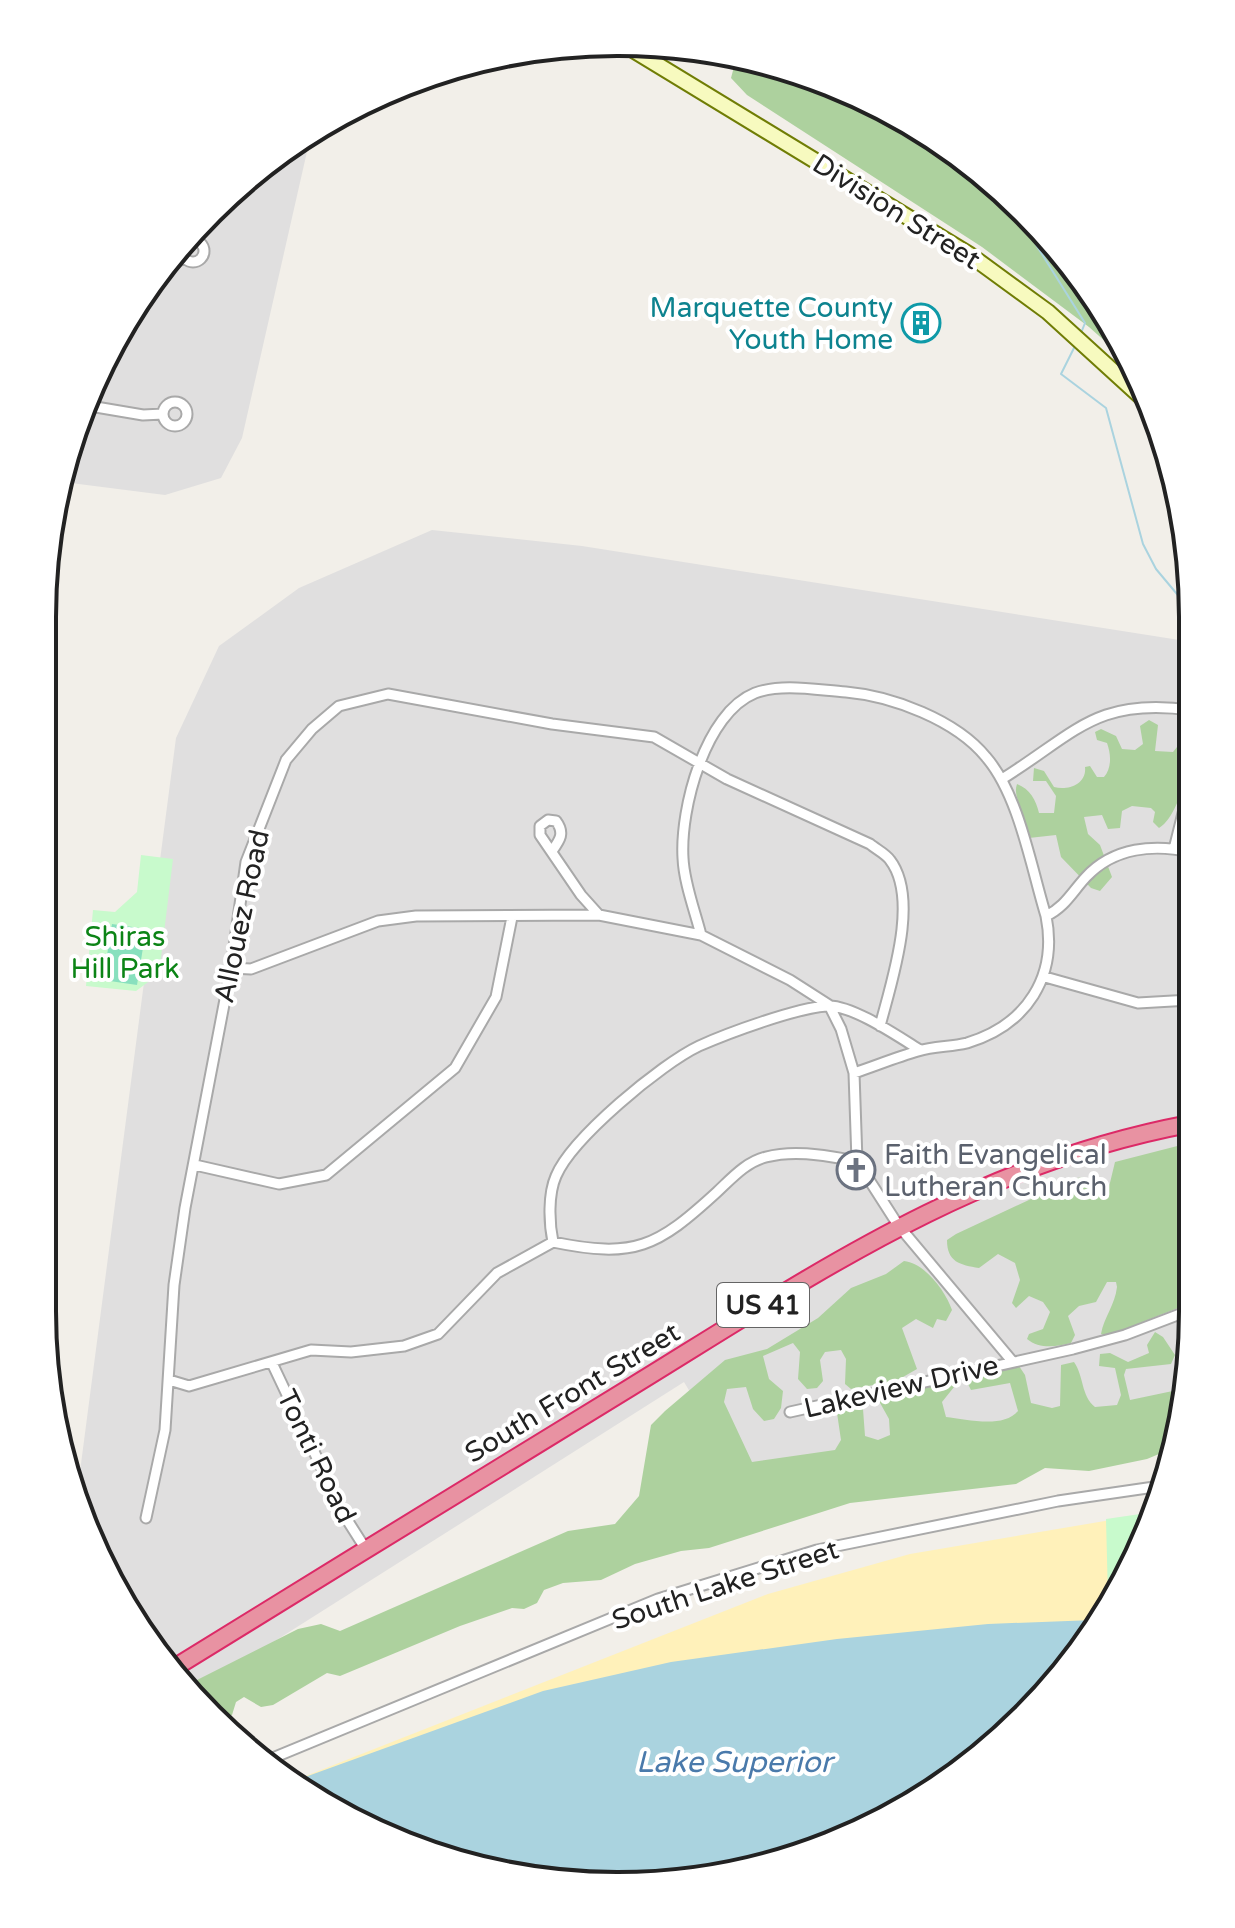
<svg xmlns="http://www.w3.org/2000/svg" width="1235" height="1928" viewBox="0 0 1235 1928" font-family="'Varela Round',sans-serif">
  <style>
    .residential { fill: #e0dfdf }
    .forest { fill: #add19e }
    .sand { fill: #fff1ba }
    .park { fill: #c8facc }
    .pitch { fill: #88e0be }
    .water { fill: #aad3df }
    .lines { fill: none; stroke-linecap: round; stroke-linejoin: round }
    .stream { stroke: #aad3df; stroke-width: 2 }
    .street-casing { stroke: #a9a9a9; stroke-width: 13 }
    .secondary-casing { stroke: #707d05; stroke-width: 18 }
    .highway-casing { stroke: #dc2a67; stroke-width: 20 }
    .street { stroke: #fff; stroke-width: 9 }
    .secondary { stroke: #f7fabf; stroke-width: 14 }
    .highway { stroke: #e892a2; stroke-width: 16 }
    .labels { text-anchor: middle; stroke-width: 8; stroke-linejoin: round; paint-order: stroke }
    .shield { fill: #fff; stroke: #646464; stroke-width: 2 }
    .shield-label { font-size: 26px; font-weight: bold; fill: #222 }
    .street-label { font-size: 28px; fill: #222; stroke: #fff }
    .culture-label { font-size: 28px; fill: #0d838f; stroke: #fff; text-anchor: end }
    .park-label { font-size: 28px; fill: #0c8416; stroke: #fff }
    .worship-label { font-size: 28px; fill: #5b616d; stroke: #fff; text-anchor: start }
    .water-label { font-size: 30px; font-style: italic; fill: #4a7aab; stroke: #fff }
    .rim { fill: none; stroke: #222; stroke-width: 4 }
  </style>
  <rect width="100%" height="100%" fill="#f2efe9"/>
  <path class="residential" d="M311 134 242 438 221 478 165 495 63 482 86 397 185 238 267 161Z
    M432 530 582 546 1192 642 1188 1385 1185 1396 747 1487 684 1382 196 1691 139 1631 76 1502 176 738 219 646 299 588Z"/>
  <path class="forest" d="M733 56 802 72 905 119 997 185 1074 268 1135 368 1089 327 982 247 747 95 731 78 735 63Z
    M1179 719 1190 722 1191 778C1178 794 1175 818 1159 828L1153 822 1155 812 1151 808 1132 806 1122 811 1120 828 1108 829 1102 815 1084 817 1088 834 1100 845 1112 877 1100 891 1091 888 1061 857 1056 835 1029 838 1023 831C1026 809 1012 798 1017 784 1030 789 1036 800 1039 813H1054L1056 796 1046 781H1033L1034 768 1044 771 1054 787C1068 791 1087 784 1085 767L1090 766 1097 777H1104C1112 768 1111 754 1107 743L1097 740 1095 732 1101 729 1116 736 1122 749 1135 750 1143 744 1140 726 1149 720 1158 725 1155 751 1173 752 1177 747Z
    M1189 1143V1227L1180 1236 1178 1245 1189 1258 1188 1304 1107 1336 1101 1334C1104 1317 1115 1305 1117 1287L1116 1282H1107L1096 1302 1079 1306 1068 1316 1075 1335 1071 1343C1056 1347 1039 1349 1027 1339L1029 1334 1043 1329 1050 1312 1043 1302 1029 1296 1016 1308 1012 1303 1020 1280 1015 1263 998 1254 979 1268C960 1265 947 1262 947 1240L956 1234 1031 1199 1049 1182 1084 1177 1092 1191H1108L1115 1162Z
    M904 1261C925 1263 946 1292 952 1310L946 1321 937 1319 933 1328 916 1319 902 1328 917 1369 896 1381 851 1389 845 1384 846 1359 841 1350 825 1352 820 1360 823 1381 817 1388 807 1389 798 1379 800 1352 793 1343 763 1356 769 1379 783 1391 781 1408 774 1419 764 1421 753 1409 746 1387 727 1389 724 1402 752 1462 835 1450 841 1440 837 1413 852 1405 863 1409 865 1436 878 1440 890 1435 889 1419 879 1401 887 1394 946 1382 954 1387 942 1402 946 1417C966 1419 1003 1429 1018 1411L1010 1383 971 1390 968 1384 970 1377 1007 1364 1019 1366 1025 1375 1031 1403 1052 1408 1060 1406 1061 1365 1074 1362C1084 1376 1081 1396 1095 1407L1117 1405 1121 1395 1115 1368 1099 1366 1100 1354 1110 1353 1128 1362 1149 1353 1147 1345 1155 1332 1163 1337 1175 1355 1171 1364 1126 1369 1124 1375 1130 1400 1187 1388 1171 1449 1147 1459 1089 1471 1045 1468 1016 1484 850 1503 709 1548 681 1551 635 1564 601 1580 563 1583 544 1590 537 1603 524 1609 512 1608 460 1626 340 1676 327 1673 273 1705 261 1707 244 1697 236 1702 232 1715 223 1720 189 1684 298 1629 321 1624 340 1631 568 1531 615 1524 639 1496 651 1425 665 1411 725 1360 767 1349 818 1318 851 1288 886 1274Z"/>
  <path class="sand" d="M1152 1513 1149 1531 1050 1690 303 1786 293 1781 768 1594 910 1554Z"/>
  <path class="park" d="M141 855 173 859 159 974 136 991 86 986 93 910 115 912 137 892Z
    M1154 1512 1149 1531 1108 1598 1106 1519Z"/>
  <path class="pitch" d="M112 924 146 929 137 985 103 980Z"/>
  <path class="water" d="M1094 1620 1050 1690 906 1809 766 1867 580 1885 432 1855 294 1781 543 1691 671 1662 837 1639 988 1624Z"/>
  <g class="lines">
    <path class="stream" d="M805 74 827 90 854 96
      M1022 212 1030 235 1085 323 1081 333
      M1075 346 1061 374 1106 408 1143 544 1156 569 1192 612"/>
    <g class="street-casing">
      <path id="street" d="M182 251a11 11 0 1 1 22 0a11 11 0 1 1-22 0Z
        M167 267 184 258
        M163 414a12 12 0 1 1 24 0a12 12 0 1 1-24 0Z
        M84 405 143 415 163 414
        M1002 779C1076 733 1096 697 1191 710
        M1174 849 1183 813
        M552 851C560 840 565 833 556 821L548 820 540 826V835L581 895 599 915
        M701 935C695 911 684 883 683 858 680 809 705 713 755 693 782 683 817 690 846 692 892 696 956 720 986 757 1019 795 1031 867 1046 916
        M231 968 251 969 378 921 416 916 599 915 701 935 790 980 829 1005 841 1029 854 1073 857 1161 898 1225 1012 1361
        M1045 977 1138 1003 1190 1000
        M854 1073C875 1066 897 1057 918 1051 934 1046 951 1047 967 1043 1027 1025 1058 976 1046 916 1065 907 1072 892 1086 877 1114 847 1154 844 1191 852
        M195 1165 279 1184 326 1175 455 1068 496 997 512 917
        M553 1242C549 1223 548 1194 556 1176 572 1138 661 1064 699 1046 728 1033 796 1008 827 1006 851 1004 899 1037 920 1050
        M272 1363 344 1515 365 1548
        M169 1380 189 1386 311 1350 351 1352 404 1346 438 1334 497 1273 553 1242C635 1259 657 1247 717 1192 732 1178 746 1162 766 1157 796 1149 827 1156 857 1161
        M790 1412 1073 1349 1125 1335 1188 1311
        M146 1518 165 1430 174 1285 185 1208 231 968 246 862 286 760 312 729 339 706 388 694 552 724 654 737 727 779 870 844C876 849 886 854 890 860 920 899 891 983 880 1026
        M263 1762 658 1599 817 1550 1058 1501 1161 1486"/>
    </g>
    <g class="secondary-casing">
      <path id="secondary" d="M625 45 970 255 1048 312 1149 404"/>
    </g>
    <g class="highway-casing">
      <path id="highway" d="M174 1668C326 1574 479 1480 631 1387 815 1274 972 1165 1189 1124"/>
    </g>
    <use href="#street" class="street"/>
    <use href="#secondary" class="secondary"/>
    <use href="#highway" class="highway"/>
  </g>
  <defs>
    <g id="building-ring" transform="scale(2)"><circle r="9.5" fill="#fff" stroke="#0f9aa8" stroke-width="1.5"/><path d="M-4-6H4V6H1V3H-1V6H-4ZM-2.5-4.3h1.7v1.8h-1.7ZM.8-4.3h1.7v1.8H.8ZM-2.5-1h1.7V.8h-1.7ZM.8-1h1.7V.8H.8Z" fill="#0f9aa8"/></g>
    <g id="church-ring" transform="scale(2)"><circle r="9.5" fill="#fff" stroke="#6b7280" stroke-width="1.5"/><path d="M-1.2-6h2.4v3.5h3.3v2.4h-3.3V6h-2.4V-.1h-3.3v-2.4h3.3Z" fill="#6b7280"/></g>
  </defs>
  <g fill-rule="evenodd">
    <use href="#building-ring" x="921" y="323"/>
    <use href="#church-ring" x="856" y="1170"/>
  </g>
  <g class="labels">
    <rect class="shield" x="717" y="1283" width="92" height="44" rx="6"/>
    <g class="shield-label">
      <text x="763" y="1314">US 41</text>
    </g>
    <g class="street-label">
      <text transform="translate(897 211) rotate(32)" y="10">Division Street</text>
      <text transform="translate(241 916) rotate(-78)" y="10">Allouez Road</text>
      <text transform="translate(901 1386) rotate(-13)" y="10">Lakeview Drive</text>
      <text transform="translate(572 1392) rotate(-31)" y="10">South Front Street</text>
      <text transform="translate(317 1456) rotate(64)" y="10">Tonti Road</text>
      <text transform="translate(725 1584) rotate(-18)" y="10">South Lake Street</text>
    </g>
    <g class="culture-label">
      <text x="893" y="317">Marquette County<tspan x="893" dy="32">Youth Home</tspan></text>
    </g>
    <g class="park-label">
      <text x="125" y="946">Shiras<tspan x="125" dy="32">Hill Park</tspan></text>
    </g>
    <g class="worship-label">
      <text x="884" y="1164">Faith Evangelical<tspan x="884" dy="32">Lutheran Church</tspan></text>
    </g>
    <g class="water-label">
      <text x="734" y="1772">Lake Superior</text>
    </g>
  </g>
  <path d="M0 0H1235V1928H0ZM617 56H618A561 561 0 0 1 1179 617V1311A561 561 0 0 1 618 1872H617A561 561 0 0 1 56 1311V617A561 561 0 0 1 617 56Z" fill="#fff" fill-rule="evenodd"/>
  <path class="rim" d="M617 56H618A561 561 0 0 1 1179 617V1311A561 561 0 0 1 618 1872H617A561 561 0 0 1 56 1311V617A561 561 0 0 1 617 56Z"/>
</svg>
